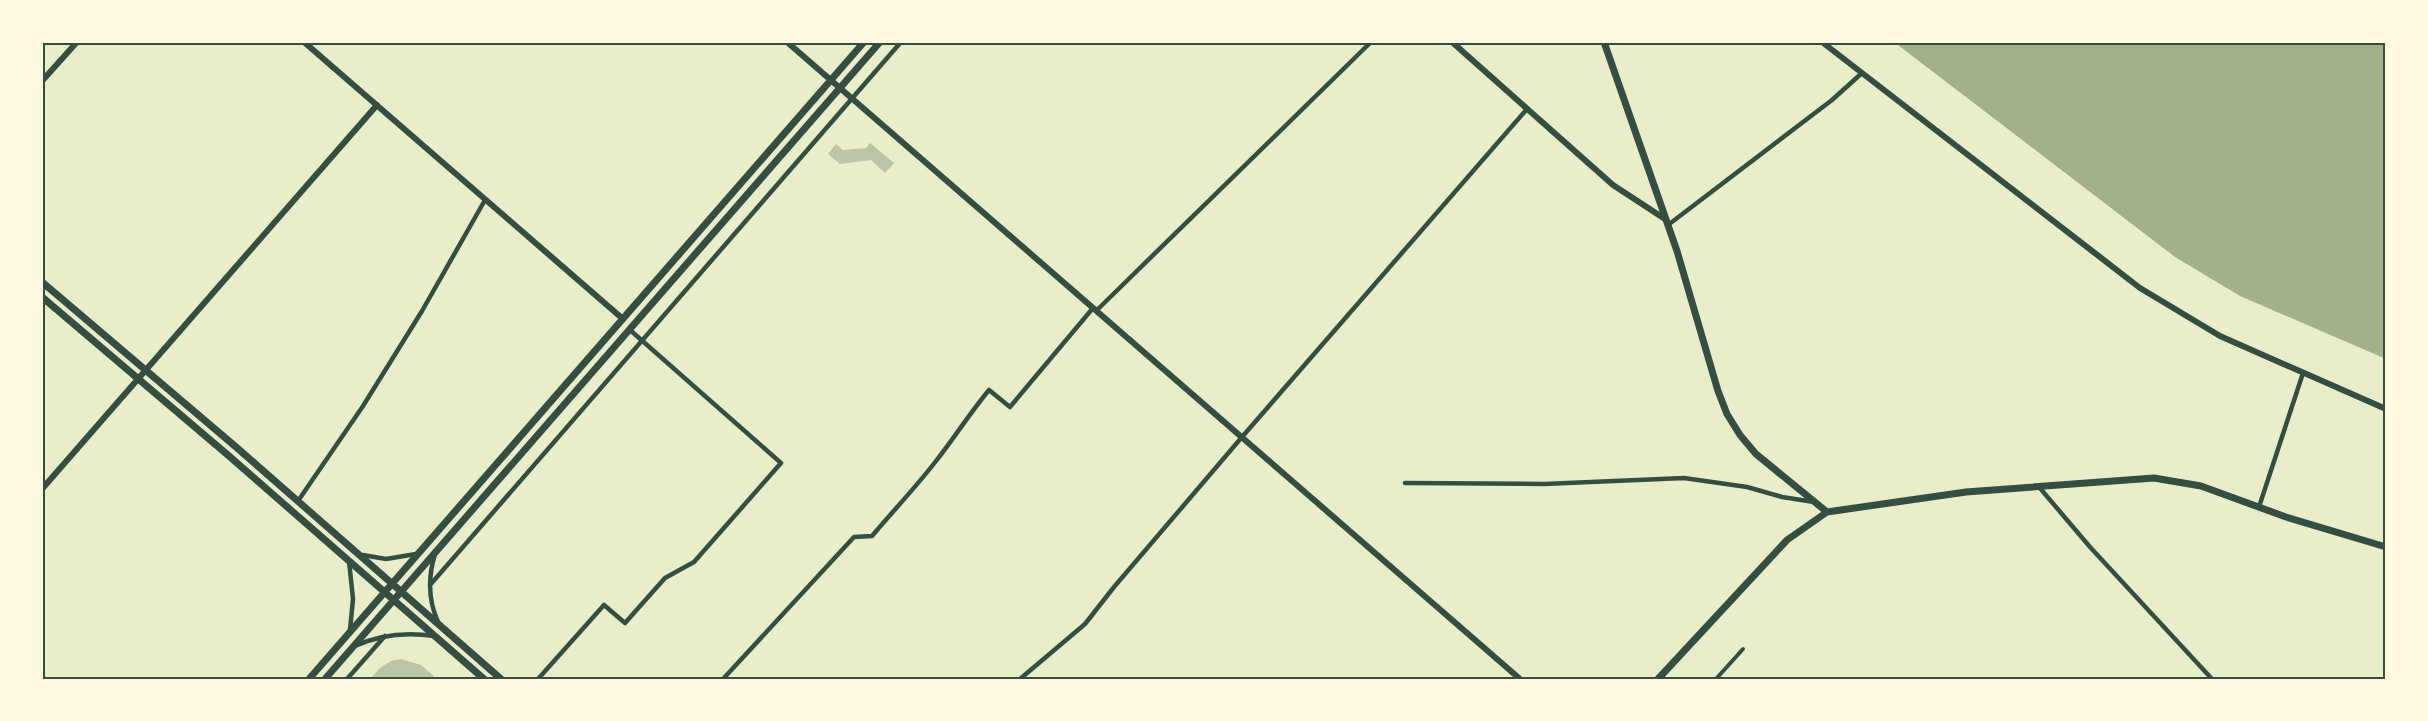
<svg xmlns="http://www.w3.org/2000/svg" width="2428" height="721" viewBox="0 0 2428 721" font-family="'Nunito Sans',sans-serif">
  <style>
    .water { fill: #a3b18a }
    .building { fill: #bcc5a7 }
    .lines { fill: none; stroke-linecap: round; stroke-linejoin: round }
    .pedestrian { stroke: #344e41; stroke-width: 4 }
    .minor { stroke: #344e41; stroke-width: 4.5 }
    .tertiary { stroke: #344e41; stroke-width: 6 }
    .secondary { stroke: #344e41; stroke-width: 7 }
    .neatline { fill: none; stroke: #344e41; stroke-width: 2 }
  </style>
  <rect width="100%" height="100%" fill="#e9edc9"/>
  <path class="water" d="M1894 42H2386V359L2240 296 2175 257Z"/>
  <path class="building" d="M870 143 894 163 885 173 871 160 840 164 828 154 836 144 843 150 866 148Z
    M401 659 421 665 437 679H370L380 668 391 661Z"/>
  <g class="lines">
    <path class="pedestrian" d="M1716 679 1743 649"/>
    <path class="minor" d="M1668 225 1832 100 1862 73
      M1096 311 1371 42
      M1405 483 1544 484 1684 478 1747 487 1782 497 1814 502
      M2039 487 2090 547 2212 679
      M298 501 363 406 422 311 485 200
      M2259 507 2303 373
      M435 554C428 577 428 600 438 622
      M363 555 386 559 416 554
      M349 561 353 599 350 630
      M430 585 901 42
      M355 646C381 634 407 632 434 636
      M347 679 385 636
      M538 679 604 605 625 623 665 578 694 562 781 463 630 330
      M723 679 854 537 872 536C893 511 916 487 936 461 954 438 970 413 989 390L1010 407 1093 308
      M1020 679 1085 624 1114 587 1242 437 1527 109"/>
    <path class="tertiary" d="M304 42 623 319
      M787 42 1520 679
      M1452 42 1613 185 1665 219
      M1822 42 2140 288 2220 336 2386 409
      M42 81 77 42
      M42 489 377 105"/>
    <path class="secondary" d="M1604 42 1677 251 1718 391 1727 414 1740 435 1756 454 1827 512
      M42 282 236 447 501 679
      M42 297 229 456 484 679
      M309 679 864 42
      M325 679 880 42
      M1658 679 1787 540 1827 512 1966 492 2154 478 2201 486 2286 517 2386 547"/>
  </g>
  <rect width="2428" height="721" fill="none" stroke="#fefae0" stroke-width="87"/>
  <rect x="44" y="44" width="2340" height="634" class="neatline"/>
</svg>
